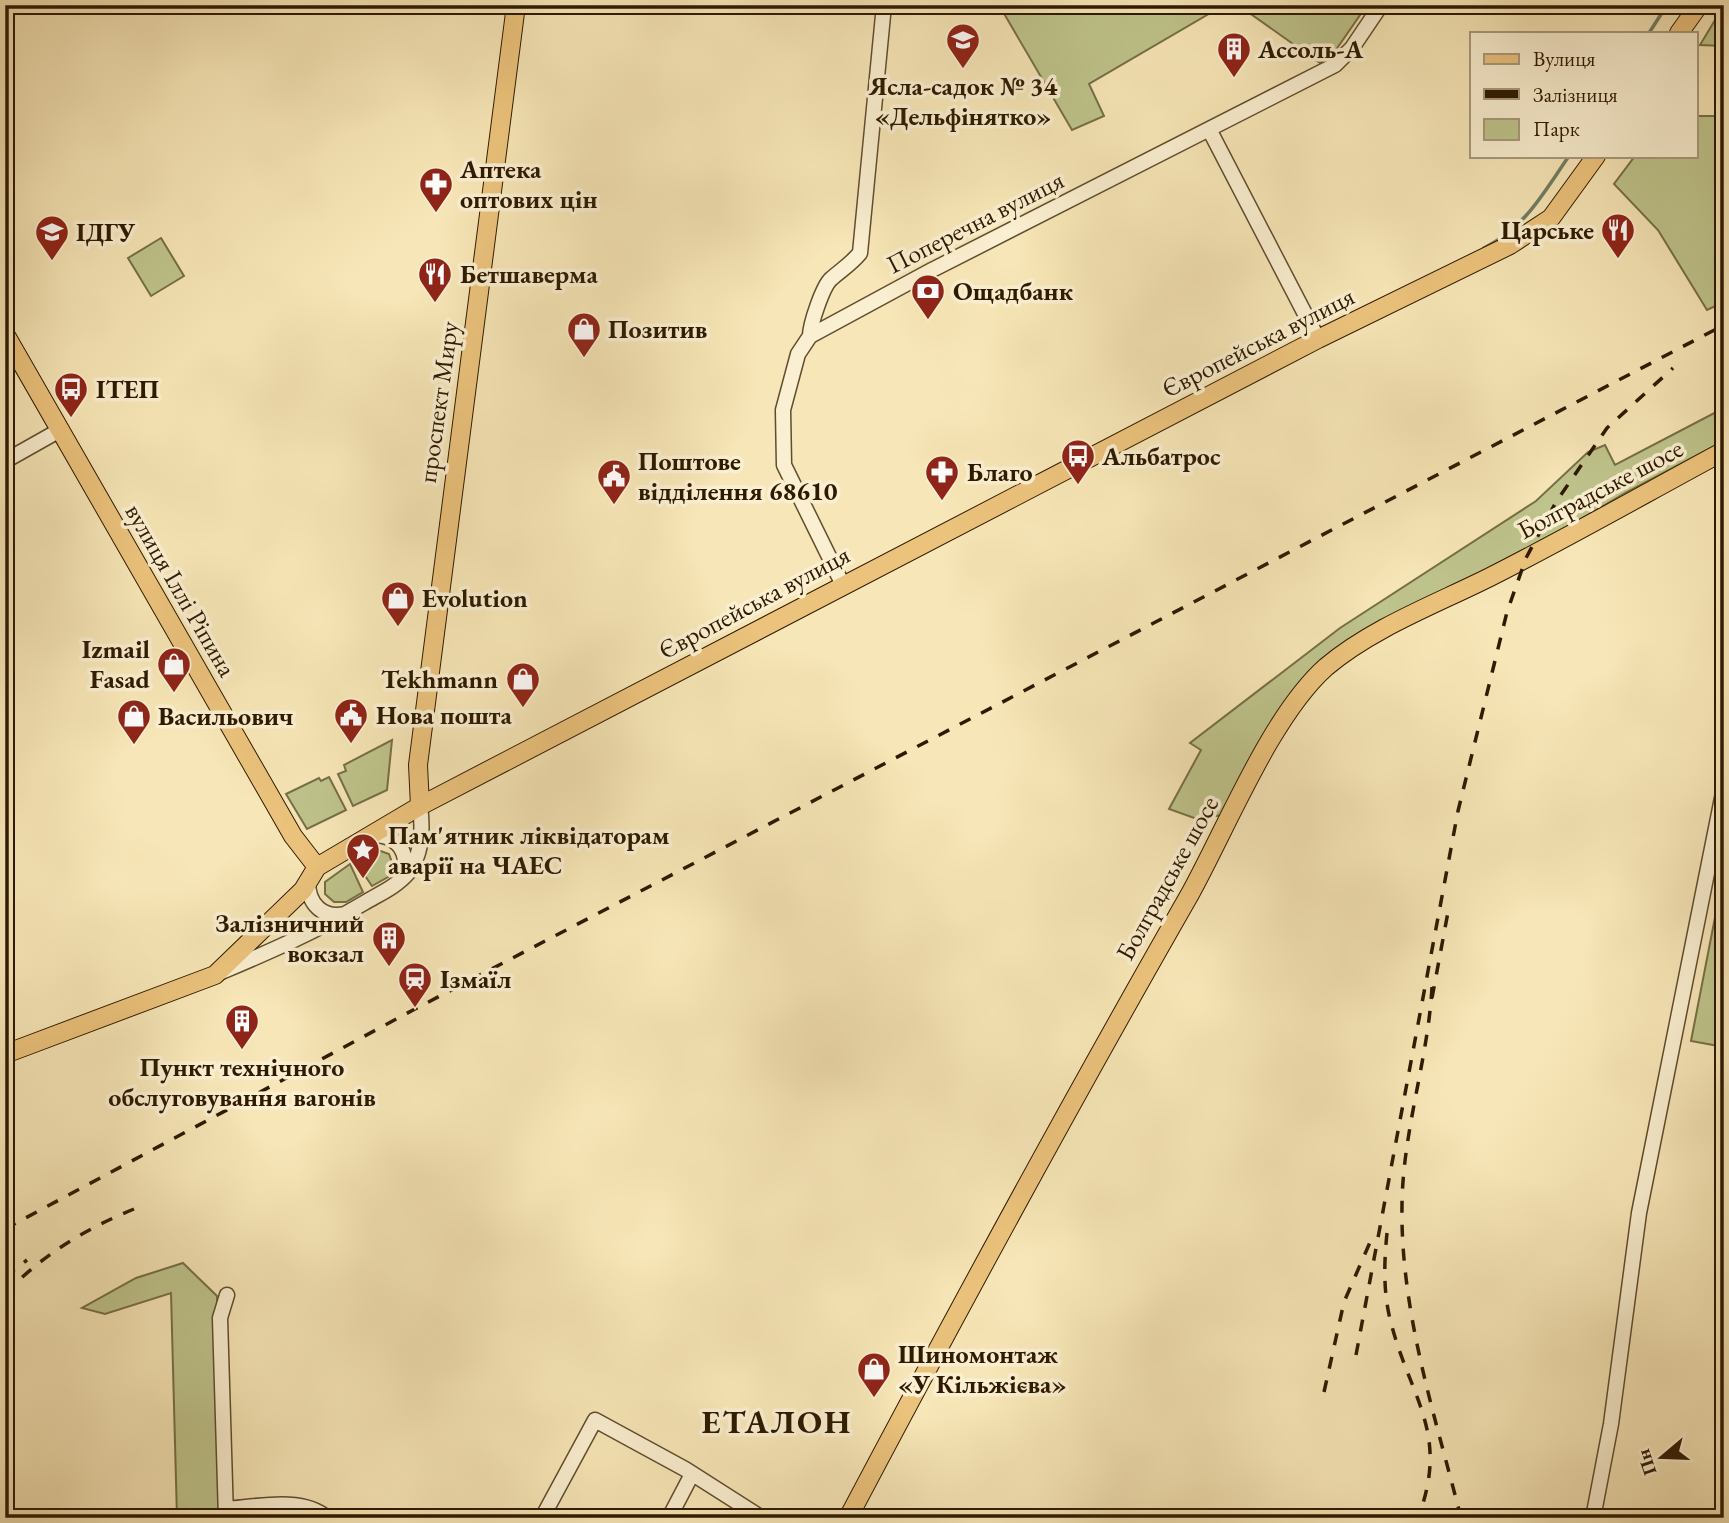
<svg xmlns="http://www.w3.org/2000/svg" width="1729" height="1523" viewBox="0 0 1729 1523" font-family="'EB Garamond',serif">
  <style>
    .green { fill: #bfc48c; stroke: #766f46; stroke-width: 2 }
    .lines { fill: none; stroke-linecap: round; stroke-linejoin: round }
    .stream { stroke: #717e66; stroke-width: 3.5 }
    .minor-casing { stroke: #604d2e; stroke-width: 17 }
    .major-casing { stroke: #2e1a00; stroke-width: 20 }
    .minor { stroke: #faefd0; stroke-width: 14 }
    .major { stroke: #ecc37c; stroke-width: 18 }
    .rail { stroke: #2e1a00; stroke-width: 3.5; stroke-dasharray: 12 12; stroke-linecap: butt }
    .labels { text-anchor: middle; stroke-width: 7; stroke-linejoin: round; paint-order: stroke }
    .poi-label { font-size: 26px; font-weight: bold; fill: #2e1a00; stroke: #faefd0; text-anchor: start }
    .street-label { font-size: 26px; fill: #2e1a00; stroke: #faefd0 }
    .district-label { font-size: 33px; font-weight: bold; letter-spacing: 2px; fill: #2e1a00; stroke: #faefd0 }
  </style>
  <rect width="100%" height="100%" fill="#f7e6b7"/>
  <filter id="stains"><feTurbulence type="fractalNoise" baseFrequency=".00286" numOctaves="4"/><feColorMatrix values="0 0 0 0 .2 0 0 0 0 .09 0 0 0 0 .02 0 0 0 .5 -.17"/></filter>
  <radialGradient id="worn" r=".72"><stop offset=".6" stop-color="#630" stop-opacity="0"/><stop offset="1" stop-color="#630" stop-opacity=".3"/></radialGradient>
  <path class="green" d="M999 5H1224L1089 84 1104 116 1072 130Z
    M1238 5H1367L1331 57 1320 63Z
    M1724 5V46L1700 45Z
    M1696 116H1724V302L1707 310 1658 230 1614 184 1635 156H1696Z
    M161 238 184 276 151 296 128 258Z
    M1724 408V441L1625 493 1532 548 1348 642 1222 815 1197 819 1169 809 1201 750 1190 743 1340 628 1536 501 1588 452 1605 445 1615 465Z
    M392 740 387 790 353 806 338 774 346 771 344 765Z
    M329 777 346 810 307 829 286 794 319 778 321 781Z
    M375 849 389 854 394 868 388 877 372 886 355 861Z
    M350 864 363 892 346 902H334L325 894V882Z
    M1724 871V1047L1691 1041Z
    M183 1263 217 1296 225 1518H177L171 1293 105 1314 82 1308 136 1278Z"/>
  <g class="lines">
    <path class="stream" d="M1649 33 1667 5
      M1484 248C1525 228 1544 192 1569 156"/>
    <g class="minor-casing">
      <path id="minor" d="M1210 131 1318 339
        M810 336C810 324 823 286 831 279 841 270 851 264 860 253L884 5
        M5 461 60 430
        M843 585 784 465 783 410 798 354 810 336 932 270 1335 65 1352 48 1381 5
        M368 836C393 831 412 851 402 875
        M308 882C308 904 323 919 345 914
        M219 973C269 952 317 931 364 903 379 894 396 887 408 873 422 855 423 828 420 806
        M226 1509C255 1507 303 1496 327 1518
        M226 1518 220 1318 227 1295
        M542 1518 595 1420 685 1469 762 1518
        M669 1518 691 1476
        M1593 1518 1611 1424 1639 1213 1724 788"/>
    </g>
    <g class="major-casing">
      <path id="major" d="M1679 33 1699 5
        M5 334 293 836 317 867
        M420 806 418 765 516 5
        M5 1054 215 975 303 890 317 867 420 806 1318 339 1510 245 1551 218 1596 156
        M848 1518C959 1308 1072 1100 1190 894 1227 827 1271 716 1326 667 1372 628 1436 604 1490 577 1569 537 1646 493 1724 451"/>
    </g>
    <use href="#minor" class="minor"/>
    <use href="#major" class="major"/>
    <path class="rail" d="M1432 987C1428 1060 1403 1130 1402 1204 1400 1311 1435 1415 1461 1518
      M1432 998 1448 912
      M5 1229 415 1009 1724 325
      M1387 1233C1384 1263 1383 1293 1391 1323 1411 1400 1450 1433 1418 1518
      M5 1277 27 1260
      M5 1294C42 1255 85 1229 134 1209
      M1356 1355 1458 811 1507 612 1526 558 1556 502 1607 428 1673 368
      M1324 1392 1344 1302 1371 1240"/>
  </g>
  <defs>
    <g id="school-pin" transform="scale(1.75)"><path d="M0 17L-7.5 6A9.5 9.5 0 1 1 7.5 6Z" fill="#8f2418" stroke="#faefd0"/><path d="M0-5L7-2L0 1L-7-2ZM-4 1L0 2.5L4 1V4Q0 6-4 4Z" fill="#fff"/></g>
    <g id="building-pin" transform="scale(1.75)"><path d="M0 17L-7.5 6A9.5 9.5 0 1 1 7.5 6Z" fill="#8f2418" stroke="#faefd0"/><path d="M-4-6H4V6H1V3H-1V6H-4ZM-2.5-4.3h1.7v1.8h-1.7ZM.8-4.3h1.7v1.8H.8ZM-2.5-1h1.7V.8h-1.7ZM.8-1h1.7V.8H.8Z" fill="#fff"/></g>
    <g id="pharmacy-pin" transform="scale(1.75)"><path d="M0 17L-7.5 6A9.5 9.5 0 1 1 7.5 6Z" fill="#8f2418" stroke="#faefd0"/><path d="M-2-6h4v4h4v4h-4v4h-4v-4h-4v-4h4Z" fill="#fff"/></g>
    <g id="restaurant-pin" transform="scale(1.75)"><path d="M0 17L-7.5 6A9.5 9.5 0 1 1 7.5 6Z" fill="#8f2418" stroke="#faefd0"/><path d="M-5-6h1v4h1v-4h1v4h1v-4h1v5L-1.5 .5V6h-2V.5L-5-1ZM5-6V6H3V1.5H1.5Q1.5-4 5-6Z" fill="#fff"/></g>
    <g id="university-pin" transform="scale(1.75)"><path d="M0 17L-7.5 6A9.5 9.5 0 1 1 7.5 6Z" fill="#8f2418" stroke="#faefd0"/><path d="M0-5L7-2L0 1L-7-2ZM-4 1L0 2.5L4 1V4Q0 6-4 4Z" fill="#fff"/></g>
    <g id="bank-pin" transform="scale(1.75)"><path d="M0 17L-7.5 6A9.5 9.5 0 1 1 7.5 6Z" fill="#8f2418" stroke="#faefd0"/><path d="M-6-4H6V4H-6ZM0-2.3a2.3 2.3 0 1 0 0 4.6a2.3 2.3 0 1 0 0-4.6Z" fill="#fff"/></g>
    <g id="shop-pin" transform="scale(1.75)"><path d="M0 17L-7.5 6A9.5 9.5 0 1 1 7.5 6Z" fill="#8f2418" stroke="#faefd0"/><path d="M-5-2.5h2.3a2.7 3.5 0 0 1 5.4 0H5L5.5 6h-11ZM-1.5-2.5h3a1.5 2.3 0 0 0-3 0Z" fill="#fff"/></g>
    <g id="bus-pin" transform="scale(1.75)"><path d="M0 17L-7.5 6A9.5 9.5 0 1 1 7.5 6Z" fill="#8f2418" stroke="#faefd0"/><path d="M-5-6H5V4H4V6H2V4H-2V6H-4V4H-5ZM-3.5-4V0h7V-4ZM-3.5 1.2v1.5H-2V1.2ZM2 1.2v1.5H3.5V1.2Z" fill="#fff"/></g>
    <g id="civic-pin" transform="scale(1.75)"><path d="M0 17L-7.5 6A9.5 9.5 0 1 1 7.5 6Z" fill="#8f2418" stroke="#faefd0"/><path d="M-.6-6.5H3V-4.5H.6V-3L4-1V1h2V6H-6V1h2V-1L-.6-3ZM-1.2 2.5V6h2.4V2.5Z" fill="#fff"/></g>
    <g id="sight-pin" transform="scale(1.75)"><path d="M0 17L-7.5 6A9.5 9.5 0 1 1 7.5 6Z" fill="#8f2418" stroke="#faefd0"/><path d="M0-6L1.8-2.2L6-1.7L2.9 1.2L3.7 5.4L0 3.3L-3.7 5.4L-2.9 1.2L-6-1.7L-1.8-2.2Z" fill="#fff"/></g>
    <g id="station-pin" transform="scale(1.75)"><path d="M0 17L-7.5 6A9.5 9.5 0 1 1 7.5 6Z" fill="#8f2418" stroke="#faefd0"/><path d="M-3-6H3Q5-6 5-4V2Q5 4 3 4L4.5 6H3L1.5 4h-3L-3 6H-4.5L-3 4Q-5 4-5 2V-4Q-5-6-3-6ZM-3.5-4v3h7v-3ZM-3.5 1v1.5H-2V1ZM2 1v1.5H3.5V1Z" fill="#fff"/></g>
  </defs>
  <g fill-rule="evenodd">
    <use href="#school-pin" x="963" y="40"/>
    <use href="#building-pin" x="1234" y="49"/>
    <use href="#pharmacy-pin" x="436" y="184"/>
    <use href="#restaurant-pin" x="1618" y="230"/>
    <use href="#university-pin" x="52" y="232"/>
    <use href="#restaurant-pin" x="435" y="274"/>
    <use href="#bank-pin" x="928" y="291"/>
    <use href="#shop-pin" x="584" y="329"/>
    <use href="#bus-pin" x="71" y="389"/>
    <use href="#bus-pin" x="1078" y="456"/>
    <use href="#pharmacy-pin" x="942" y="472"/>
    <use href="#civic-pin" x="614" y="476"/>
    <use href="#shop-pin" x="398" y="598"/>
    <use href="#shop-pin" x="174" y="664"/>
    <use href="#shop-pin" x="523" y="679"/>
    <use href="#civic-pin" x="351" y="715"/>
    <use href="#shop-pin" x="134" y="716"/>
    <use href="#sight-pin" x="363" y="850"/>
    <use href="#building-pin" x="389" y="938"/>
    <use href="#station-pin" x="415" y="979"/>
    <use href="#building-pin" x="242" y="1021"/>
    <use href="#shop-pin" x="874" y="1369"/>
  </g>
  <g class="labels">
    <g class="poi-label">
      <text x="1258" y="58">Ассоль-А</text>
      <text x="963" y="95" text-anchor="middle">Ясла-садок № 34<tspan x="963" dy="30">«Дельфінятко»</tspan></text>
      <text x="460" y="178">Аптека<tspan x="460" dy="30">оптових цін</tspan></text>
      <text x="1594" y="239" text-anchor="end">Царське</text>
      <text x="76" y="241">ІДГУ</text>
      <text x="460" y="283">Бетшаверма</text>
      <text x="953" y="300">Ощадбанк</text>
      <text x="608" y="338">Позитив</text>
      <text x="96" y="398">ІТЕП</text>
      <text x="1102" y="465">Альбатрос</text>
      <text x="638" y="470">Поштове<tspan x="638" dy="30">відділення 68610</tspan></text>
      <text x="967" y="481">Благо</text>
      <text x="422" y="607">Evolution</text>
      <text x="150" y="658" text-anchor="end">Izmail<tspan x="150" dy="30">Fasad</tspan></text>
      <text x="498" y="688" text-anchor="end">Tekhmann</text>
      <text x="376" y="724">Нова пошта</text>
      <text x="158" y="725">Васильович</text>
      <text x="388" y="844">Пам'ятник ліквідаторам<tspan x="388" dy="30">аварії на ЧАЕС</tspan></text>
      <text x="364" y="932" text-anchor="end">Залізничний<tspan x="364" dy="30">вокзал</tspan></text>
      <text x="440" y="988">Ізмаїл</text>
      <text x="242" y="1076" text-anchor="middle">Пункт технічного<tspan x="242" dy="30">обслуговування вагонів</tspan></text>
      <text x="898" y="1363">Шиномонтаж<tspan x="898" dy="30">«У Кільжієва»</tspan></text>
    </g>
    <g class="street-label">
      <text transform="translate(975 222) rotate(-27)" y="9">Поперечна вулиця</text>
      <text transform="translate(1258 342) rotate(-27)" y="9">Європейська вулиця</text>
      <text transform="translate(438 402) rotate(-82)" y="9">проспект Миру</text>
      <text transform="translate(1600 489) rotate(-28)" y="9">Болградське шосе</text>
      <text transform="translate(181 590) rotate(60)" y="9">вулиця Іллі Ріпина</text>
      <text transform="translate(754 602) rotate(-28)" y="9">Європейська вулиця</text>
      <text transform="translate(1167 878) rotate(-61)" y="9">Болградське шосе</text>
    </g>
    <g class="district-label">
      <text x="777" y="1433">ЕТАЛОН</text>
    </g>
  </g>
  <rect width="1729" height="1523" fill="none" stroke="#f7e6b7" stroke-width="28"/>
  <rect x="7" y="7" width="1715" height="1509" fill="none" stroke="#2e1a00" stroke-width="3.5"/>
  <rect x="14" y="14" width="1701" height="1495" fill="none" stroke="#2e1a00" stroke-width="2"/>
  <rect x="1470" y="32" width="228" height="126" fill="#faefd0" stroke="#a89a7d" stroke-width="2"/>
  <rect x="1484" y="54" width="35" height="10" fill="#ecc37c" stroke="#a89a7d" stroke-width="2"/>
  <text x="1533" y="66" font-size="21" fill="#2e1a00">Вулиця</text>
  <rect x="1484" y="89" width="35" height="10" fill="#2e1a00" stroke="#a89a7d" stroke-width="2"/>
  <text x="1533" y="102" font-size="21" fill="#2e1a00">Залізниця</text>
  <rect x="1484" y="119" width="35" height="21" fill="#bfc48c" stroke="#a89a7d" stroke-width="2"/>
  <text x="1533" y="136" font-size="21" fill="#2e1a00">Парк</text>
  <g transform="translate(1662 1457) rotate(251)" stroke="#faefd0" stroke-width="5" paint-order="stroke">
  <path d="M0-5L12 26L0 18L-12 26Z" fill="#2e1a00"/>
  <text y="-10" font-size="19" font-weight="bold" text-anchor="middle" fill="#2e1a00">Пн</text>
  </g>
  <rect width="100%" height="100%" filter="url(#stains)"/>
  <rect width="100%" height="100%" fill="url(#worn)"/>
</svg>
